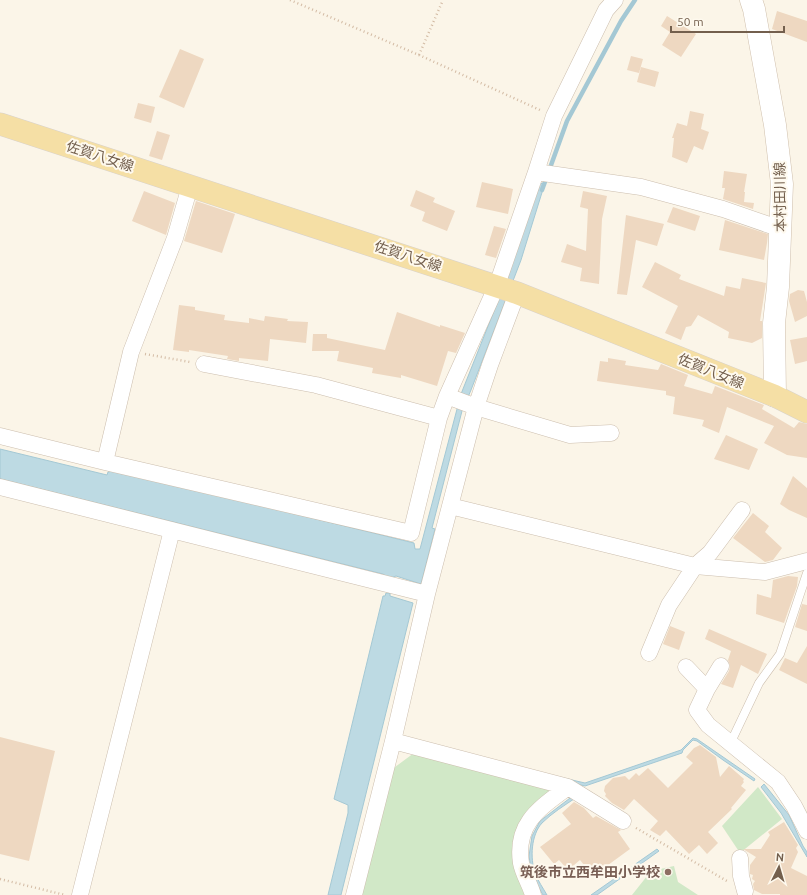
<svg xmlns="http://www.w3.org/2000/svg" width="807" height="895" viewBox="0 0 807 895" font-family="Ubuntu,'Noto Sans JP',sans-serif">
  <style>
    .green { fill: #d1e8c7 }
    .water { fill: #bddae3; stroke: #a4c8d4 }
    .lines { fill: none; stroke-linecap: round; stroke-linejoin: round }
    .stream { stroke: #a4c8d4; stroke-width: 4.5 }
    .building { fill: #eed8c1 }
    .lane-casing { stroke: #ccbeae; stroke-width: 9 }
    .street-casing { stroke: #ccbeae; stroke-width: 17 }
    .secondary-casing { stroke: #cfbfac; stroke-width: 23 }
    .primary-casing { stroke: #d8d2cd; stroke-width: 23 }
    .path { stroke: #d3bba4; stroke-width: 2.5; stroke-dasharray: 1 3; stroke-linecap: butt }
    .lane { stroke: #fff; stroke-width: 8 }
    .street { stroke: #fff; stroke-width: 16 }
    .secondary { stroke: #fff; stroke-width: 22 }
    .primary { stroke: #f5dfa5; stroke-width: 22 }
    .education-dot { fill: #8d6e63; stroke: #fef9ee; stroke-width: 1.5 }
    .labels { text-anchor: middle; stroke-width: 4; stroke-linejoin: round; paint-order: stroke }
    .street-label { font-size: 14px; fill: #735f4d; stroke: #fef9ee }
    .education-label { font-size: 14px; font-weight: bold; fill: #785e54; stroke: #fef9ee; text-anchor: end }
  </style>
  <rect width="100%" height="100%" fill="#fbf5e8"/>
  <path class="green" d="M414 753 549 786 550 793 526 819 529 895H359L391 770Z
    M758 787 782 819 740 853 722 826Z
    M674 866 678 882 698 895H632L651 871Z"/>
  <path class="water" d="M540 182 544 186 521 260 471 390 462 411 432 528 435 529 421 584 396 576 389 579 383 574 0 479V449L107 475 108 472 117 470 414 543 415 549H420L461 394 508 276Z
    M386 593H390V596L413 603 341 895H328L348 813V805L334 799 383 596H385Z
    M693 738 697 739 755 779 754 781 723 760 697 741 693 740 683 750 682 753 585 786 407 742 585 783 681 750Z
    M764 784 789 815 803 846 807 852V857L781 813 761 787Z
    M574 795 577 797C565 805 552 813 542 823 531 835 530 858 535 873 538 881 543 888 547 895H543L532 875 529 856 532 836 540 821Z
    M657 849 659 851 597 895H591Z"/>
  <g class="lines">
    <path class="stream" d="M542 190 567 121 621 21 635 0"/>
  </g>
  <path class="building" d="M777 11 807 21V42L772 29Z
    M667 16 696 34 681 57 662 45 670 32 661 26Z
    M180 49 204 59 184 108 159 97Z
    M631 56 643 59 639 73 627 70Z
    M641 67 659 72 655 87 637 82Z
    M138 103 155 107 151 123 134 118Z
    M690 111 704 114 701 129 709 132 703 150 694 146 687 163 672 157 674 138H672L677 123 687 126Z
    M157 131 170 135 162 160 149 156Z
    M724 171 747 174 744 192H745L744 202 754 203 753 209 723 199 725 188H722Z
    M482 182 513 189 508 214 476 207Z
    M416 190 435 198 433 202 455 211 447 231 422 221 425 212 410 206Z
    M144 191 175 203 166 235 132 221Z
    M583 191 607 196 602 219 599 284 580 281 582 268 561 262 567 244 586 251 588 209 580 207Z
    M196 201 235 214 222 253 184 241Z
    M673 207 700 216 695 231 667 222Z
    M626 215 664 224 657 246 636 240 627 295 617 294Z
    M725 220 768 234 767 243 764 260 719 250Z
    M494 226 506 229 496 258 485 255Z
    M655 262 681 275 679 279 724 296 726 286 740 289 742 278 766 283 760 321H762V338L752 343 728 338 729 332 698 315 691 326 686 327 681 340 665 333 678 306 642 287Z
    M798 290 804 291 807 302V316L795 322 789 301 790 294Z
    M179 305 195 307V310L225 315 224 320 249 323V318L264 321 265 316 288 319 287 321 308 322 306 343 270 339 268 361 239 358V361L227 359 228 356 189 350V352L173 350Z
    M397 312 440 327V325L465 333 456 353 448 351 437 386 401 375V378L372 373 373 368 337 361 339 351H312L313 334H327V338L385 350Z
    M807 337V361L795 364 790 340Z
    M608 358 626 361 625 365 658 370 661 364 688 375 684 386 712 394 715 386 764 405 762 409 794 428 799 422 807 424V458L787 455 764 443 774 426 727 407 719 433 702 426 704 420 673 414 675 397 666 395V391L597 381 600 361 608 362Z
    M726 435 758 449 749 470 714 459Z
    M793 476 807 488V518L789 510 780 504Z
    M753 513 769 526 765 532 782 548 773 560 765 562 733 538Z
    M788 576 798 577 797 586 784 623 756 614 757 594 771 598 773 580Z
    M802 604 807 605V631L795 627Z
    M670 626 685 632 679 650 663 644Z
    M709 629 767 654 758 674 741 665 733 688 721 684 729 671 730 666 728 660 731 651 705 639Z
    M807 646V684L779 670 785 658 797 663Z
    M0 737 55 751 29 861 0 854Z
    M700 745 716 757 720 777 729 766 744 779 743 781 744 782 741 786 746 790 731 808 732 809 708 832 718 843 707 854 699 845 689 854 666 830 660 836 650 830 658 821 634 799 624 810 612 803 605 796 606 794 604 791 605 786 613 778 625 776 629 780 636 773 639 776 648 768 668 788 693 763 686 757 694 748Z
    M574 802 584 808 593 818 596 816 621 830 618 832 630 849 593 876 580 860 568 870 559 860 554 864 540 847 571 824 562 813Z
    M784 822 798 845 796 848 798 852 791 868 807 876V895H780V894H762L754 890 753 884 755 881 752 879 753 875 750 874V865L756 857 743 849H761L770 835 768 832Z"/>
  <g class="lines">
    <g class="lane-casing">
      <path id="lane" d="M730 744 759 683 780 654 807 573"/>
    </g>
    <g class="street-casing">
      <path id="street" d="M536 172 641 187 723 209 781 229
        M204 364 316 385 439 418
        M447 396 476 407 570 435 611 433
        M0 436 105 462 411 533 439 418 447 396 497 285 536 172 554 116 606 10 615 0
        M105 462 131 352 175 238 190 186
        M0 487 427 594
        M450 506 695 566 765 572 807 561
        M649 653 669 605 695 566 710 553 742 510
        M721 666 707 689 697 710 708 725 778 782 794 806 807 831
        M686 667 707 689
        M393 741 568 787 623 821
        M740 858 741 876 745 891
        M80 895 172 530
        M354 895 393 741 427 594 476 407 490 365 517 293
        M533 895C530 884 523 874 521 863 515 823 540 808 568 787"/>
    </g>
    <g class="secondary-casing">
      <path id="secondary" d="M751 0 754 9 775 125 782 184 778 287 774 323 775 396"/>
    </g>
    <g class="primary-casing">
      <path id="primary" d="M0 124 517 293 775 396 807 412"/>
    </g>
    <path class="path" d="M290 0 419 55 540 110
      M419 55 443 0
      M145 354 190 362
      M636 828 727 881
      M0 879 65 895"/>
    <use href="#lane" class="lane"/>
    <use href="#street" class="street"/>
    <use href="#secondary" class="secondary"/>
    <use href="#primary" class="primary"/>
  </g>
  <circle class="education-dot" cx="668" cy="872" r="4"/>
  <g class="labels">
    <g class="street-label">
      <text transform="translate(100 156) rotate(18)" y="5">佐賀八女線</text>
      <text transform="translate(780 197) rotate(-91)" y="5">本村田川線</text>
      <text transform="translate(408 256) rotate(18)" y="5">佐賀八女線</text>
      <text transform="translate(711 371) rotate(22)" y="5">佐賀八女線</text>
    </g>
    <g class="education-label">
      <text x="660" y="877">筑後市立西牟田小学校</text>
    </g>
  </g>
  <g transform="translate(779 867) rotate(5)" stroke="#fef9ee" stroke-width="3" paint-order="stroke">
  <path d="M0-3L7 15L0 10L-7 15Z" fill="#735f4d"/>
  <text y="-6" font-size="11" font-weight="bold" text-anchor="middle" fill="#735f4d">N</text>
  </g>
  <path d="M671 26v6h113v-6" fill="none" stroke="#735f4d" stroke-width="2"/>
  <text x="677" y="26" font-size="12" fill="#735f4d" stroke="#fef9ee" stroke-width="3" paint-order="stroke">50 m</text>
</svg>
